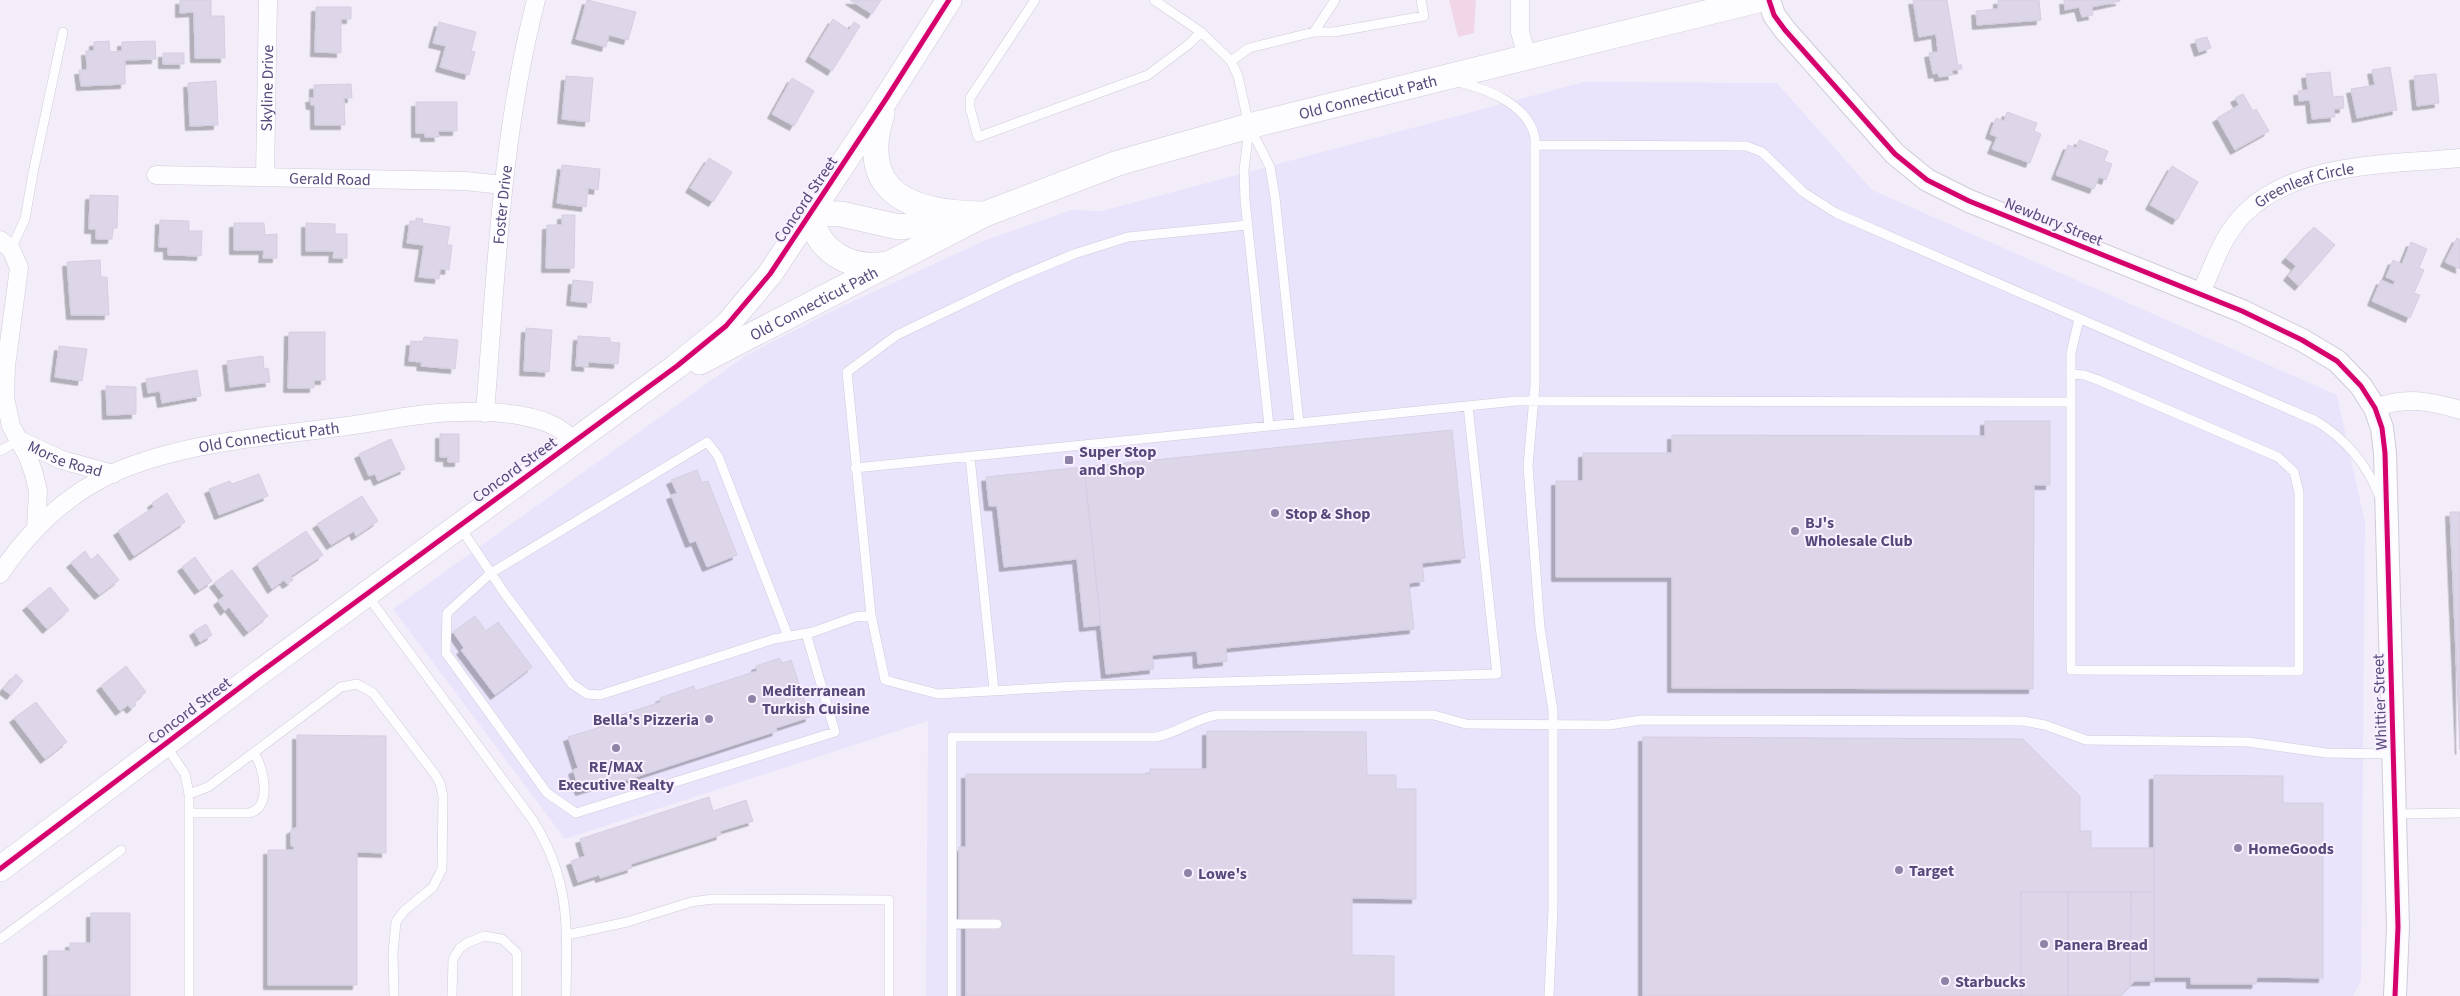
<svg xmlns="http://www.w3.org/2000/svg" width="2460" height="996" viewBox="0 0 2460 996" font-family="'Source Sans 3',sans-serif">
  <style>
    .commercial { fill: #eae3fc }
    .green { fill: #f0d6e7 }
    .building { fill: #ddd6e8; stroke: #d5cee2; filter: url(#shadow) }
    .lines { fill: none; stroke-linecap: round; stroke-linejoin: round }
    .service-casing { stroke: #d0cbd9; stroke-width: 10 }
    .minor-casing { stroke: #d0cbd9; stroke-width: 19 }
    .tertiary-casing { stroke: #d0cbd9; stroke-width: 24 }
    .secondary-casing { stroke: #d0cada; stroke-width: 26 }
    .service { stroke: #fdfcfe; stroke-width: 9 }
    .minor { stroke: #fdfcfe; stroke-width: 18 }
    .tertiary { stroke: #fdfcfe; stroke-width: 22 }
    .secondary { stroke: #fdfcfe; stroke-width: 25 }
    .cycleway-casing { stroke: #f8efff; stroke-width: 8 }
    .cycleway { stroke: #d6006c; stroke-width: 5 }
    .poi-dot { fill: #8e82a6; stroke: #f8efff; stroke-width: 2 }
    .labels { text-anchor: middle; stroke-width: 4; stroke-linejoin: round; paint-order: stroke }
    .street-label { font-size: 16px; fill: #57497a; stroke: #f8efff }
    .poi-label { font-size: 16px; font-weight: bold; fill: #57497a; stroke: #f8efff; text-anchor: start }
  </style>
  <defs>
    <filter id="shadow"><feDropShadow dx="-4.5" dy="4.5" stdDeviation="0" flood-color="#0004"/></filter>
  </defs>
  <rect width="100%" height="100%" fill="#f3edf9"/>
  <path class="commercial" d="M1584 82 1777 83 1872 190 2337 395 2365 523 2361 981 2353 996H926L928 721 565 839 393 609 745 356 830 312 986 240 1071 210 1102 211Z"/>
  <path class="green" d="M1449 0H1476L1474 33 1458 37Z"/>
  <path class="building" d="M180 0H211V16H224L225 58H195L194 12 180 13Z
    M587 0 636 12 628 40 609 35 606 47 576 39Z
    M850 0H881L872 14Z
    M1913 0H1947L1958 66 1961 64 1962 69 1952 70 1953 75 1939 77 1938 73 1933 74 1929 53 1938 52 1936 34 1919 37Z
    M1998 0H2039L2041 20 1977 25 1976 11 1998 9Z
    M2064 0H2120V1L2092 7 2093 15 2082 17 2079 7 2065 10Z
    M316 7H351V19H341V53L315 52Z
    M833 19 849 30 854 22 860 26 832 71 810 57Z
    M439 22 476 32 471 51 475 52 469 75 440 67 446 46 433 43Z
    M2207 37 2211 48 2199 52 2195 40Z
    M109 41 110 52 122 51V42L155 41 156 59 125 60V84L81 86 79 70H87L86 51H94V42Z
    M163 53H184V64H163Z
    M2390 67 2397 110 2357 118 2351 89 2375 85 2372 70Z
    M2330 72 2333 97 2343 96 2344 108 2334 109 2335 117 2312 119 2310 100 2299 101 2298 91 2308 90 2306 74Z
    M2436 74 2439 103 2417 106 2414 76Z
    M566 76 593 78 589 122 562 119Z
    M792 78 814 91 794 126 772 114Z
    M216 81 218 125 190 126 188 83Z
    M351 84 352 98H344L345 125H315V105H311L310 98H314V85Z
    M2243 94 2253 111 2256 109 2269 131 2235 150 2217 118 2239 105 2235 98Z
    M416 102H457V131H438L439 137H425V133H416Z
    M2007 112 2037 123 2034 131 2041 134 2030 163 1992 149 1997 137 1990 134 1996 118 2004 121Z
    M2079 140 2108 151 2104 161 2112 164 2106 180 2099 177 2094 189 2056 175 2068 145 2076 148Z
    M709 158 732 172 713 202 690 188Z
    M562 165 600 169 598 190 588 188 586 207 557 203Z
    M2172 166 2198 182 2177 220 2150 205Z
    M90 195 118 196 117 228H113L112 239H96V229H89Z
    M562 215H575L574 268H546L547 225H562Z
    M416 218 423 219 422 223 450 227 447 245H452L449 270 440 269 439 279 419 277 424 245 407 243 410 221H416Z
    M160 220 189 221V231H202L201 256 168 255V247H159Z
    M234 223H264L265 235 277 234V258H263L264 250H234Z
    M306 223 335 224V234H347V258H333L334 251H306Z
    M2314 227 2335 245 2299 286 2288 276 2296 266 2286 258Z
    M2457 238 2460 240V269L2445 262Z
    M2411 242 2427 249 2419 268 2424 270 2414 293 2420 295 2410 318 2372 301 2381 280 2393 285 2395 281 2386 277 2393 260 2402 264Z
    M100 260 101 277H107L109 315H71L67 262Z
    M573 280 593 282 591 303 571 301Z
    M526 328 552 330 549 372 524 371Z
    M289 332H325V380H314V388H288Z
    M578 336 610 338V342L620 343 618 364 588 362V367L576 366Z
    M424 337 458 340 455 369 421 366 422 362 409 361 411 341 423 342Z
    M59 346 87 349 82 381 55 377Z
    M263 356 264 369 268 368 270 382 230 387 227 361Z
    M197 370 201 396 162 403 160 391 148 393 146 379Z
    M106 386 136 387V414L107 415Z
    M1985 421H2050V485H2034L2033 689 1672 688V577H1556V481H1583V453H1672V435L1985 436Z
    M1452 430 1465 558 1422 563 1424 581 1409 583 1414 629 1226 648 1227 661 1198 664 1197 651 1152 655 1154 669 1106 674 1084 467Z
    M440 434H459V462H448V457H440Z
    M391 439 405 469 378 481 375 474 369 476 359 454Z
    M1084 467 1101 625 1084 627 1077 559 1004 567 997 506H989L986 477Z
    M697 470 702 483 708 481 737 555 707 567 696 541 690 543 671 495 677 493 671 480Z
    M259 474 268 496 219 515 209 489 230 481 232 484Z
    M167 493 185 522 134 556 118 531 154 507 152 503Z
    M362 496 378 521 356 536 354 531 331 545 317 524Z
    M2450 512H2460V750Z
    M306 531 323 555 291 576 293 580 287 584 284 580 272 589 257 564Z
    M85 551 91 560 98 554 119 580 99 595 71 563Z
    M195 557 212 581 199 590 182 567Z
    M232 570 268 616 248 632 229 607 225 611 218 601 224 596 214 583Z
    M50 587 69 610 47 629 27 606Z
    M475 616 486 631 498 622 532 667 495 695 461 650 464 648 453 632Z
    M206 624 212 635 200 642 194 631Z
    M780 658 782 663 791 660 810 717 776 728 777 731 611 785 610 782 580 791 573 770 578 768 568 737 604 726 602 721 661 702 660 698 694 686 695 691 757 671 756 666Z
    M126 666 146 692 134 702 136 705 131 709 128 705 120 711 101 686Z
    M16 674 23 681 11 695 3 689Z
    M36 702 67 742 45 759 14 718Z
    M1207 731 1366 732 1367 775H1396V789H1416V899L1352 898V955L1394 956V996H966V924H959V847H966V774H1150V769H1207Z
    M297 735 386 736V853L357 852V985H268V850H294V846H291V830L297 827Z
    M1643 737 2023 739 2080 796V831H2091V848H2154V892H2021V996H1643Z
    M2154 775 2283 776V803H2323V978L2257 977 2256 984H2191V977H2154Z
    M709 797 713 811 746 800 753 821 720 831 721 835 631 864 632 868 600 878 599 875 578 882 571 861 585 856 580 839Z
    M2021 892H2068V996H2021Z
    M2068 892H2131L2130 986 2120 996H2068Z
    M2131 892H2154V981H2135L2130 986Z
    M91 913H130V996H48V951H70V943H91Z"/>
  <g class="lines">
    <g class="service-casing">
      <path id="service" d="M1035 0 970 98V108L978 137 1148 75 1189 44 1201 32
        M1154 0 1201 32 1231 61 1238 76 1249 126 1270 167 1275 197 1299 423
        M1314 32 1335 0
        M1231 61 1249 48 1314 32H1334L1424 16 1421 0
        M1458 82C1488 89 1529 105 1535 138V385L1528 466 1540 628 1553 711V909L1549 996
        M1249 129 1244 170 1245 200 1269 426
        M1535 145 1746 146 1762 152 1803 192 1836 213 2316 421C2346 439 2366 463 2379 495
        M1248 225 1128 237 1074 254 1016 278 897 335 847 372 871 615 885 680 938 694 1077 686 1497 674 1468 406
        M11 249 25 219 33 173 63 32
        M2071 374 2084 375 2098 380 2278 457 2294 472 2299 493V671L2071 670V353L2079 319
        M0 451 19 440
        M970 457 994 690
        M855 468 1516 401 2071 402
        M460 527 505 594 572 684 587 694 600 695 774 639 813 632 855 617 871 615
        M367 595 532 819C571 880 567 927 566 996
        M788 636 718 456 707 442 491 573 447 613 446 653 547 793 576 813 835 732 806 633
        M166 746 185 774 189 794V996
        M189 794 208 787 341 687 357 684 373 693 434 773 440 783 443 796 442 869 433 887 404 911 396 922 393 952 394 996
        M189 813H248C273 810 264 767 254 753
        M2395 814 2460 813
        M952 931V924H997
        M567 935 627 922 691 902 713 899 889 900V996
        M0 939 121 850
        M452 996 453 959 460 948 467 943 484 936 502 939 517 953V996
        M952 996V737H1156C1178 733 1196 718 1217 715H1434L1466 724 1609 725 1641 720 2023 721 2045 725 2086 740 2248 742 2326 753 2392 754"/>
    </g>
    <g class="minor-casing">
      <g id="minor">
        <path d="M1520 0V32L1527 56"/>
        <path id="s1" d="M156 175 465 181 503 185"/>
        <path id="s2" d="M265 176 268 0"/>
        <path d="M0 240 11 249 19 268 6 366 5 398 11 426 28 457 34 474 38 491 36 529"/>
        <path id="s3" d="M2201 293C2213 266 2223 234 2245 213 2298 161 2391 165 2460 158"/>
        <path d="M2375 408C2405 396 2430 401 2460 410"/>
        <path id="s4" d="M485 413C496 275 501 135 536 0"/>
        <path id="s5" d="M19 440 62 460 113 474"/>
        <path id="s6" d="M0 574C28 532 65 496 111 474 181 442 272 436 347 426 384 421 423 412 460 412 493 411 552 413 573 441"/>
      </g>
    </g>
    <g class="tertiary-casing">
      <path id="tertiary" d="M1769 0 1774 15 1785 30 1895 154 1927 180 1969 201 2242 311 2302 340 2337 361 2361 386 2375 408 2382 428 2385 453 2398 927 2395 996"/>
    </g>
    <g class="secondary-casing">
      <g id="secondary">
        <path d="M882 114C856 196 915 213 982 214"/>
        <path d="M811 213 841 214 899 227 955 221"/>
        <path d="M811 213C816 251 849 270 886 264"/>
        <path id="s7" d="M700 362 985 214 1118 163 1249 126 1758 0"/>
        <path d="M0 869 255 676 677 366 726 326 770 274 886 99 949 0"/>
      </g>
    </g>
    <use href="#service" class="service"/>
    <use href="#minor" class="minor"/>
    <use href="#tertiary" class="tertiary"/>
    <use href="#secondary" class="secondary"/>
    <g class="cycleway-casing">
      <path id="cycleway" d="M1769 0 1774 15 1785 30 1895 154 1927 180 1969 201 2242 311 2302 340 2337 361 2361 386 2375 408 2382 428 2385 453 2398 927 2395 996
        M0 869 255 676 677 366 726 326 770 274 886 99 949 0"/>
    </g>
    <use href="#cycleway" class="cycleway"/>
  </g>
  <g class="poi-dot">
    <rect x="1064" y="455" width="10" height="10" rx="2.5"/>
    <circle cx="1275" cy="513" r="5"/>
    <circle cx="1795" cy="531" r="5"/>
    <circle cx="752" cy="699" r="5"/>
    <circle cx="709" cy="719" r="5"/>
    <circle cx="616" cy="748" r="5"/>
    <circle cx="2238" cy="848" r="5"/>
    <circle cx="1899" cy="870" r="5"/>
    <circle cx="1188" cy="873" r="5"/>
    <circle cx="2044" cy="944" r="5"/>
    <circle cx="1945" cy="981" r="5"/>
  </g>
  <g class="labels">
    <g class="street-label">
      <text dy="6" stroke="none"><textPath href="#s2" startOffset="88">Skyline Drive</textPath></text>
      <text dy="6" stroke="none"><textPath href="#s7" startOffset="722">Old Connecticut Path</textPath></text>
      <text dy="6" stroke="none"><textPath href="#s1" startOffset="174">Gerald Road</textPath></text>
      <text dy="6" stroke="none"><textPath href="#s3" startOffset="159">Greenleaf Circle</textPath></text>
      <text transform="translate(805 199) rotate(-56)" y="6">Concord Street</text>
      <text dy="6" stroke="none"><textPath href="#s4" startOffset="209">Foster Drive</textPath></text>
      <text transform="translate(2054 221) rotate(22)" y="6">Newbury Street</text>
      <text dy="6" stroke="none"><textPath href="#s7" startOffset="128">Old Connecticut Path</textPath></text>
      <text dy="6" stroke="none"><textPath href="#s6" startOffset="314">Old Connecticut Path</textPath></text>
      <text dy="6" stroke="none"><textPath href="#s5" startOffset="50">Morse Road</textPath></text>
      <text transform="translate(514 469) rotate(-36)" y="6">Concord Street</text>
      <text transform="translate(2379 702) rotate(-92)" y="6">Whittier Street</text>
      <text transform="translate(189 710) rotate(-37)" y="6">Concord Street</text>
    </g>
    <g class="poi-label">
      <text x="1079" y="457">Super Stop<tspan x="1079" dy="18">and Shop</tspan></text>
      <text x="1285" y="519">Stop &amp; Shop</text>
      <text x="1805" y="528">BJ's<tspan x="1805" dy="18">Wholesale Club</tspan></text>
      <text x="762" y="696">Mediterranean<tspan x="762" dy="18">Turkish Cuisine</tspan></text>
      <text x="699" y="725" text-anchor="end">Bella's Pizzeria</text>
      <text x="616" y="772" text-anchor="middle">RE/MAX<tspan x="616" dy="18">Executive Realty</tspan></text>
      <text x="2248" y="854">HomeGoods</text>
      <text x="1909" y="876">Target</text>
      <text x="1198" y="879">Lowe's</text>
      <text x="2054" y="950">Panera Bread</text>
      <text x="1955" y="987">Starbucks</text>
    </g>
  </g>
</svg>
